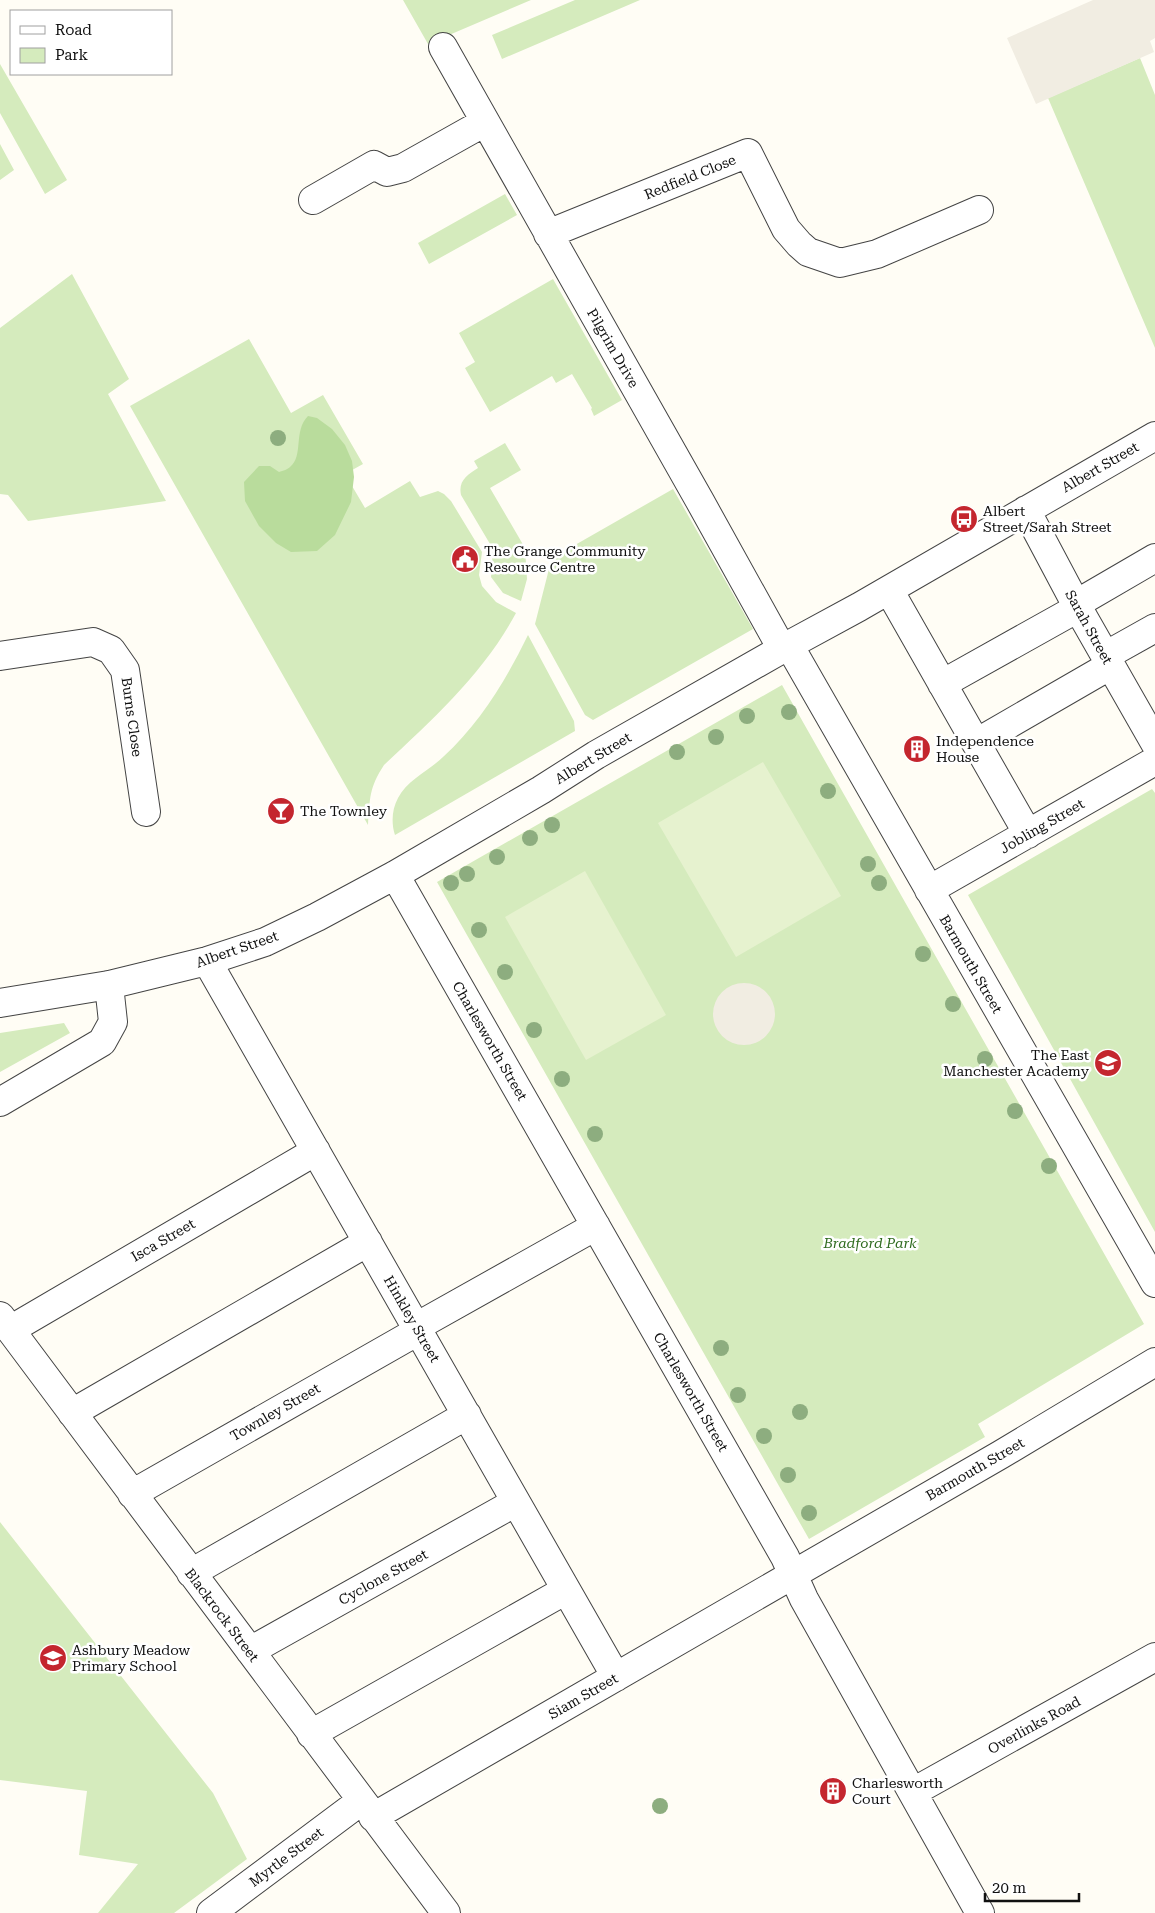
<svg xmlns="http://www.w3.org/2000/svg" width="1155" height="1913" viewBox="0 0 1155 1913" font-family="'Roboto Serif',serif">
  <style>
    .green { fill: #d5ebbd }
    .forest { fill: #b9dc9c }
    .pitch { fill: #e6f2cf }
    .plaza { fill: #f1ede2 }
    .lines { fill: none; stroke-linecap: round; stroke-linejoin: round }
    .minor-casing { stroke: #444; stroke-width: 30 }
    .minor { stroke: #fff; stroke-width: 28 }
    .tree { fill: #8dad7f }
    .labels { text-anchor: middle; stroke-width: 5; stroke-linejoin: round; paint-order: stroke }
    .street-label { font-size: 14px; fill: #111; stroke: #fff }
    .poi-label { font-size: 14px; fill: #111; stroke: #fff; text-anchor: start }
    .park-label { font-size: 14px; font-style: italic; fill: #2f6b1f; stroke: #fff }
  </style>
  <rect width="100%" height="100%" fill="#fffdf5"/>
  <path class="green" d="M403 0H531L428 44Z
    M575 0H640L502 59 492 35Z
    M1140 58 1155 95V348L1048 98Z
    M0 64 67 180 45 194 0 113Z
    M0 144 14 170 0 180Z
    M505 194 517 215 429 264 418 243Z
    M72 274 129 379 108 394 166 501 28 521 8 495 0 494V328Z
    M553 279 622 400 594 416 591 409 592 408 572 374 556 383 552 376 490 412 465 368 475 362 459 333Z
    M249 339 291 413 323 395 363 464 345 474 365 508 410 481 420 497 438 491 444 494 451 501 482 552 479 575 482 586 496 602 516 613C484 673 433 719 384 765 369 788 370 798 368 825L130 406Z
    M505 443 521 470 490 488 525 548 527 579 521 601 503 593 491 577 493 549 461 495C458 481 467 475 478 468L474 461Z
    M673 489 753 629 593 720 585 715 535 624 549 569 553 560 561 553Z
    M528 635 574 721 575 731 395 835C391 823 392 809 398 798 407 780 430 770 443 757 480 723 506 680 528 635Z
    M782 685 1144 1324 978 1424 985 1437 809 1539 437 882Z
    M1152 789 1155 793V1232L968 895Z
    M64 1023 70 1033 0 1072V1033Z
    M0 1522 213 1793 247 1859 174 1913H98L138 1864 79 1855 87 1791 0 1780Z"/>
  <path class="forest" d="M308 416 317 418 332 429 345 445 352 461 354 477 351 502 335 535 317 551 291 552 276 543 259 526 245 501 244 482 259 466H270L279 472C283 471 288 469 290 467 304 456 293 431 308 416Z"/>
  <path class="pitch" d="M763 762 841 896 736 957 658 823Z
    M585 871 666 1015 586 1060 505 917Z"/>
  <path class="plaza" d="M1093 0H1155V38L1150 41 1154 52 1036 104 1007 38Z
    M713 1014a31 31 0 1 1 62 0a31 31 0 1 1-62 0Z"/>
  <g class="lines">
    <g class="minor-casing">
      <path id="minor" d="M443 47 701 503 782 649
        M313 200 374 165 387 172 403 168 485 122
        M548 234 748 153 786 229 799 244 808 252 840 263 877 254 979 210
        M1026 510 1078 608 1155 743
        M889 590 976 743 1111 665
        M1076 604 1155 558
        M789 645 1155 1283
        M0 656 93 642 111 650 125 670 146 812
        M1105 656 1155 628
        M942 684 1078 608
        M976 743 1028 834
        M395 875 785 1557 804 1599 980 1913
        M929 890 1155 761
        M207 961 616 1677
        M0 1003 109 985 207 961 265 942 317 917 395 875 541 790 596 755 789 645 859 607 1155 436
        M0 1102 102 1042 113 1022 109 985
        M0 1316 446 1913
        M416 1327 596 1226
        M10 1330 316 1151
        M72 1413 368 1242
        M132 1494 418 1331
        M191 1573 467 1415
        M250 1651 516 1502
        M311 1734 566 1590
        M913 1792 1155 1657
        M373 1817 1000 1455 1155 1362
        M211 1913 361 1801"/>
    </g>
    <use href="#minor" class="minor"/>
  </g>
  <g class="tree">
    <circle cx="278" cy="438" r="8"/>
    <circle cx="789" cy="712" r="8"/>
    <circle cx="747" cy="716" r="8"/>
    <circle cx="716" cy="737" r="8"/>
    <circle cx="677" cy="752" r="8"/>
    <circle cx="828" cy="791" r="8"/>
    <circle cx="552" cy="825" r="8"/>
    <circle cx="530" cy="838" r="8"/>
    <circle cx="497" cy="857" r="8"/>
    <circle cx="868" cy="864" r="8"/>
    <circle cx="467" cy="874" r="8"/>
    <circle cx="451" cy="883" r="8"/>
    <circle cx="879" cy="883" r="8"/>
    <circle cx="479" cy="930" r="8"/>
    <circle cx="923" cy="954" r="8"/>
    <circle cx="505" cy="972" r="8"/>
    <circle cx="953" cy="1004" r="8"/>
    <circle cx="534" cy="1030" r="8"/>
    <circle cx="985" cy="1059" r="8"/>
    <circle cx="562" cy="1079" r="8"/>
    <circle cx="1015" cy="1111" r="8"/>
    <circle cx="595" cy="1134" r="8"/>
    <circle cx="1049" cy="1166" r="8"/>
    <circle cx="721" cy="1348" r="8"/>
    <circle cx="738" cy="1395" r="8"/>
    <circle cx="800" cy="1412" r="8"/>
    <circle cx="764" cy="1436" r="8"/>
    <circle cx="788" cy="1475" r="8"/>
    <circle cx="809" cy="1513" r="8"/>
    <circle cx="660" cy="1806" r="8"/>
  </g>
  <defs>
    <g id="bus-disc" transform="scale(1.4375)"><circle r="9.5" fill="#c4262e" stroke="#fff"/><path d="M-5-6H5V4H4V6H2V4H-2V6H-4V4H-5ZM-3.5-4V0h7V-4ZM-3.5 1.2v1.5H-2V1.2ZM2 1.2v1.5H3.5V1.2Z" fill="#fff"/></g>
    <g id="civic-disc" transform="scale(1.4375)"><circle r="9.5" fill="#c4262e" stroke="#fff"/><path d="M-.6-6.5H3V-4.5H.6V-3L4-1V1h2V6H-6V1h2V-1L-.6-3ZM-1.2 2.5V6h2.4V2.5Z" fill="#fff"/></g>
    <g id="building-disc" transform="scale(1.4375)"><circle r="9.5" fill="#c4262e" stroke="#fff"/><path d="M-4-6H4V6H1V3H-1V6H-4ZM-2.5-4.3h1.7v1.8h-1.7ZM.8-4.3h1.7v1.8H.8ZM-2.5-1h1.7V.8h-1.7ZM.8-1h1.7V.8H.8Z" fill="#fff"/></g>
    <g id="bar-disc" transform="scale(1.4375)"><circle r="9.5" fill="#c4262e" stroke="#fff"/><path d="M-6-5H6L.8 .8V4.5H3.5V6h-7V4.5H-.8V.8Z" fill="#fff"/></g>
    <g id="school-disc" transform="scale(1.4375)"><circle r="9.5" fill="#c4262e" stroke="#fff"/><path d="M0-5L7-2L0 1L-7-2ZM-4 1L0 2.5L4 1V4Q0 6-4 4Z" fill="#fff"/></g>
  </defs>
  <g fill-rule="evenodd">
    <use href="#bus-disc" x="964" y="519"/>
    <use href="#civic-disc" x="465" y="559"/>
    <use href="#building-disc" x="917" y="749"/>
    <use href="#bar-disc" x="281" y="811"/>
    <use href="#school-disc" x="1108" y="1063"/>
    <use href="#school-disc" x="53" y="1658"/>
    <use href="#building-disc" x="833" y="1791"/>
  </g>
  <g class="labels">
    <g class="street-label">
      <text transform="translate(690 177) rotate(-22)" y="5">Redfield Close</text>
      <text transform="translate(613 348) rotate(60)" y="5">Pilgrim Drive</text>
      <text transform="translate(1100 467) rotate(-30)" y="5">Albert Street</text>
      <text transform="translate(1089 627) rotate(61)" y="5">Sarah Street</text>
      <text transform="translate(132 717) rotate(82)" y="5">Burns Close</text>
      <text transform="translate(593 758) rotate(-31)" y="5">Albert Street</text>
      <text transform="translate(1042 826) rotate(-30)" y="5">Jobling Street</text>
      <text transform="translate(237 949) rotate(-19)" y="5">Albert Street</text>
      <text transform="translate(971 964) rotate(60)" y="5">Barmouth Street</text>
      <text transform="translate(490 1041) rotate(60)" y="5">Charlesworth Street</text>
      <text transform="translate(163 1240) rotate(-30)" y="5">Isca Street</text>
      <text transform="translate(412 1319) rotate(60)" y="5">Hinkley Street</text>
      <text transform="translate(691 1392) rotate(60)" y="5">Charlesworth Street</text>
      <text transform="translate(275 1412) rotate(-30)" y="5">Townley Street</text>
      <text transform="translate(975 1469) rotate(-30)" y="5">Barmouth Street</text>
      <text transform="translate(383 1577) rotate(-29)" y="5">Cyclone Street</text>
      <text transform="translate(222 1615) rotate(53)" y="5">Blackrock Street</text>
      <text transform="translate(583 1696) rotate(-30)" y="5">Siam Street</text>
      <text transform="translate(1034 1725) rotate(-29)" y="5">Overlinks Road</text>
      <text transform="translate(286 1857) rotate(-37)" y="5">Myrtle Street</text>
    </g>
    <g class="poi-label">
      <text x="983" y="516">Albert<tspan x="983" dy="16">Street/Sarah Street</tspan></text>
      <text x="484" y="556">The Grange Community<tspan x="484" dy="16">Resource Centre</tspan></text>
      <text x="936" y="746">Independence<tspan x="936" dy="16">House</tspan></text>
      <text x="300" y="816">The Townley</text>
      <text x="1089" y="1060" text-anchor="end">The East<tspan x="1089" dy="16">Manchester Academy</tspan></text>
      <text x="72" y="1655">Ashbury Meadow<tspan x="72" dy="16">Primary School</tspan></text>
      <text x="852" y="1788">Charlesworth<tspan x="852" dy="16">Court</tspan></text>
    </g>
    <g class="park-label">
      <text x="870" y="1248">Bradford Park</text>
    </g>
  </g>
  <rect x="10" y="10" width="162" height="65" fill="#ffffff" stroke="#a0a0a0"/>
  <rect x="20" y="26" width="25" height="8" fill="#ffffff" stroke="#a0a0a0"/>
  <text x="55" y="35" font-size="15" fill="#111111">Road</text>
  <rect x="20" y="48" width="25" height="15" fill="#d5ebbd" stroke="#a0a0a0"/>
  <text x="55" y="60" font-size="15" fill="#111111">Park</text>
  <path d="M985 1893v8h94v-8" fill="none" stroke="#111111" stroke-width="2.5"/>
  <text x="992" y="1893" font-size="15" fill="#111111" stroke="#ffffff" stroke-width="4" paint-order="stroke">20 m</text>
</svg>
